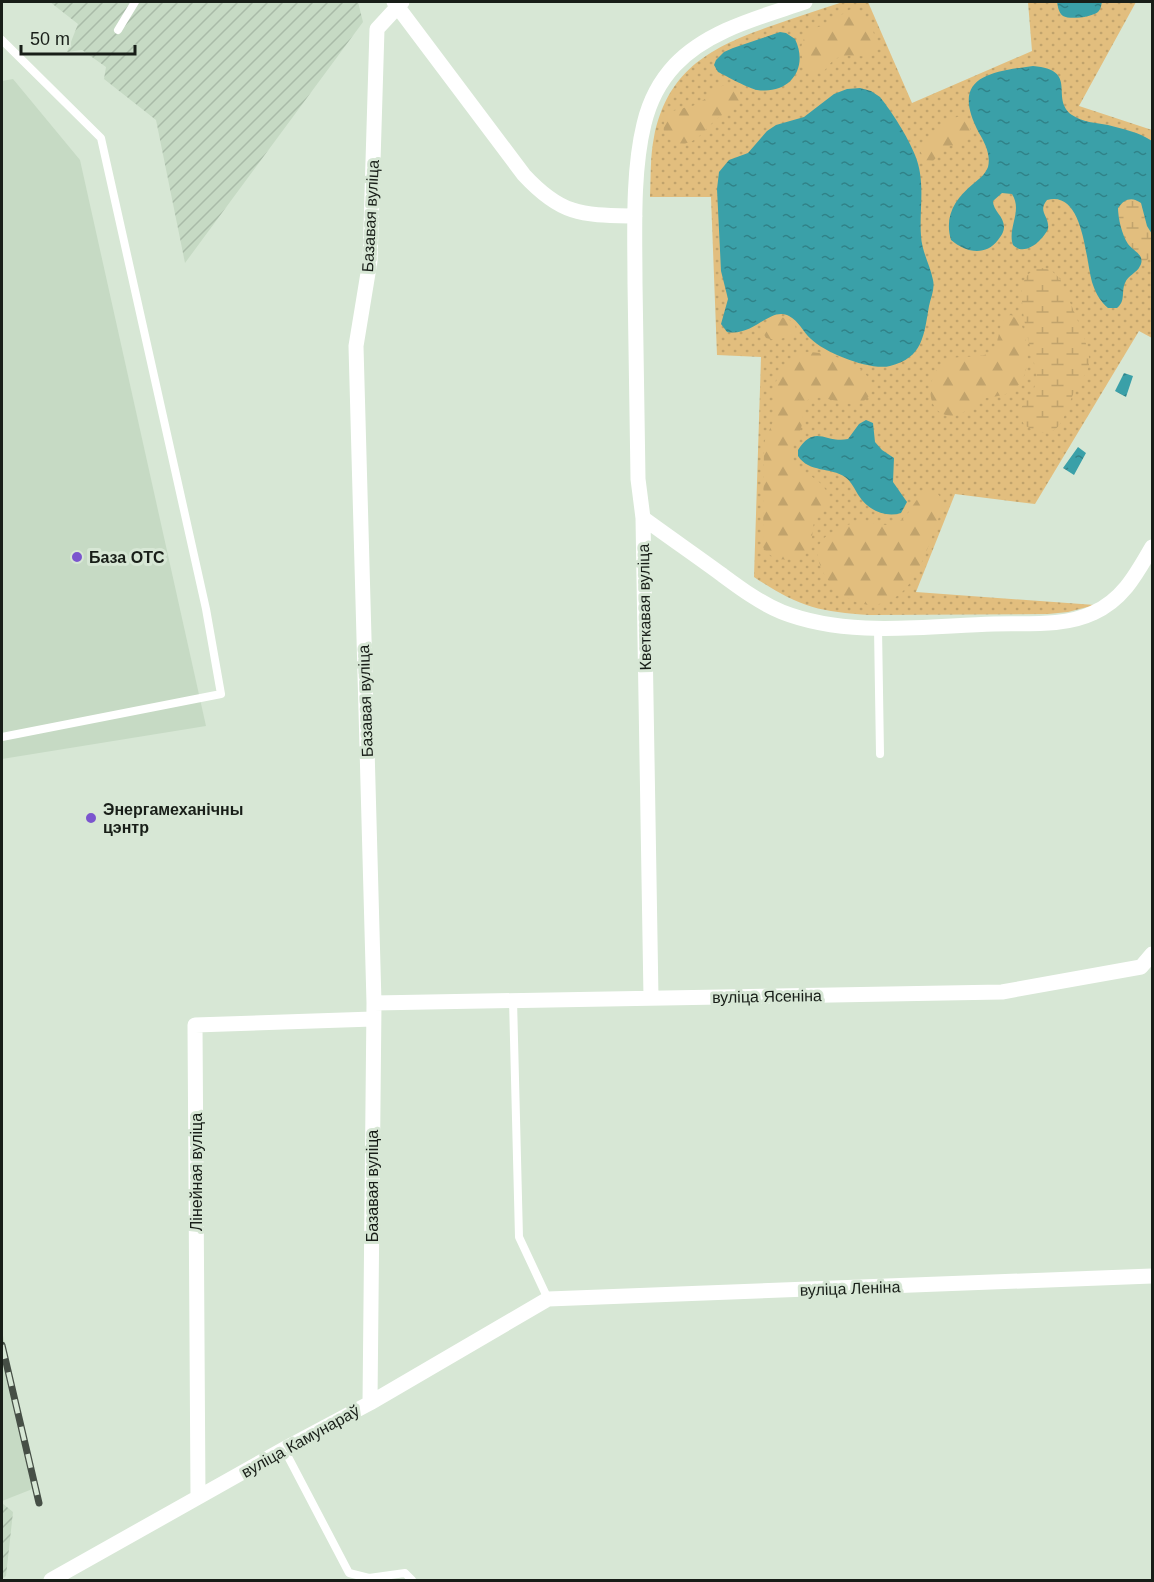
<svg xmlns="http://www.w3.org/2000/svg" width="1154" height="1582" viewBox="0 0 1154 1582" font-family="Arial,sans-serif">
  <style>
    .built { fill: #c6dac4 }
    .industrial { fill: url(#industrial-furrows) }
    .grass { fill: url(#grass-dots) }
    .forest { fill: url(#forest-firs) }
    .wetland { fill: url(#wetland-marsh) }
    .water { fill: url(#water-ripples) }
    .lines { fill: none; stroke-linecap: round; stroke-linejoin: round }
    .service { stroke: #fff; stroke-width: 8 }
    .minor { stroke: #fff; stroke-width: 15 }
    .rail-casing { stroke: #464f46; stroke-width: 7 }
    .rail { stroke: #d7e7d5; stroke-width: 4.5; stroke-dasharray: 14; stroke-linecap: butt }
    .poi-dot { fill: #7b55ce; stroke: #d7e7d5; stroke-width: 2 }
    .labels { text-anchor: middle; stroke-width: 6; stroke-linejoin: round; paint-order: stroke }
    .street-label { font-size: 16px; fill: #181e18; stroke: #d7e7d5 }
    .poi-label { font-size: 16px; font-weight: bold; fill: #181e18; stroke: #d7e7d5; text-anchor: start }
  </style>
  <defs>
    <pattern id="industrial-furrows" width="10" height="10" patternUnits="userSpaceOnUse" patternTransform="scale(1.5)"><rect width="10" height="10" fill="#c6dac4"/><path d="M-1 1l2-2M0 10L10 0M9 11l2-2" fill="none" stroke="#a9bba8"/></pattern>
    <pattern id="grass-dots" width="8" height="8" patternUnits="userSpaceOnUse" patternTransform="scale(1.5)"><rect width="8" height="8" fill="#e2be7e"/><path d="M2 2h.1M6 6h.1" fill="none" stroke="#c1a36c" stroke-width="1.8" stroke-linecap="round"/></pattern>
    <pattern id="forest-firs" width="22" height="20" patternUnits="userSpaceOnUse" patternTransform="scale(1.5)"><rect width="22" height="20" fill="#e2be7e"/><path d="M5 1l3.5 6h-7zM16 11l3.5 6h-7z" fill="#c1a36c"/></pattern>
    <pattern id="wetland-marsh" width="20" height="14" patternUnits="userSpaceOnUse" patternTransform="scale(1.5)"><rect width="20" height="14" fill="#e2be7e"/><path d="M1 5h8M5 5V1M11 12h8M15 12V8" fill="none" stroke="#c1a36c"/></pattern>
    <pattern id="water-ripples" width="26" height="14" patternUnits="userSpaceOnUse" patternTransform="scale(1.5)"><rect width="26" height="14" fill="#3aa0a8"/><path d="M2 4q2-2 4 0t4 0M15 11q2-2 4 0t4 0" fill="none" stroke="#308288"/></pattern>
  </defs>
  <rect width="100%" height="100%" fill="#d7e7d5"/>
  <path class="built" d="M13 79 80 160 206 726 2 759V81Z
    M2 1331 35 1488 2 1501Z"/>
  <path class="industrial" d="M50 2H358L363 22 185 263 156 120 104 79 106 67 82 50 67 52 78 24Z
    M2 1503 13 1512 6 1576 2 1579Z"/>
  <path class="grass" d="M843 2H868L912 103 1032 51 1028 2H1136L1079 106 1152 130V338L1139 331 1035 504 955 494 916 592 1095 605 1068 612 1048 614 870 615C818 612 797 606 754 577L761 357 717 355 711 197H650C651 177 650 157 654 137 668 68 713 46 774 25 797 17 820 9 843 2Z"/>
  <path class="forest" d="M855 8C865 12 868 20 872 29 890 70 858 51 840 57 832 59 829 66 823 72H811C798 60 797 38 814 29 819 26 826 25 831 22 840 17 845 10 855 8Z
    M727 85 737 89 740 92C743 109 728 110 718 118 703 129 692 155 667 138 664 133 663 130 664 124 668 105 685 111 699 103 710 97 713 87 727 85Z
    M960 116C973 120 974 140 960 145 956 146 950 145 946 147 940 149 938 157 933 161L924 160 920 150 923 141 933 136 948 120Z
    M1011 315 1020 321C1029 342 1034 379 1010 392 1002 397 992 396 983 399 972 404 964 416 951 416 925 414 926 379 941 365 956 351 975 361 989 353 1004 344 994 320 1011 315Z
    M778 317C786 317 796 321 796 330 789 339 776 341 766 338L762 331C764 323 770 318 778 317Z
    M808 352C831 353 867 363 873 388 859 430 804 370 803 415 803 421 802 427 799 433 796 439 790 445 791 453 795 476 827 475 830 502 827 509 820 513 815 521 811 528 814 536 810 544 800 562 774 566 763 547L764 444C766 434 772 427 774 418 776 411 774 405 774 398 774 375 785 357 808 352Z
    M929 491C940 491 942 499 942 509 932 534 924 567 906 588 860 638 798 562 824 538 834 529 853 521 866 522 878 523 887 528 898 522 912 515 913 496 929 491Z"/>
  <path class="wetland" d="M1132 198 1141 203 1147 226 1152 234V255L1140 267 1142 263C1133 250 1111 219 1121 204Z
    M1038 268C1049 268 1053 271 1060 279 1069 301 1086 335 1089 357 1091 372 1081 378 1075 390 1063 415 1062 447 1024 425L1019 413C1025 397 1036 394 1037 375 1032 353 1016 301 1024 281 1027 274 1032 271 1038 268Z"/>
  <path class="water" d="M1057 2H1102C1101 6 1101 9 1098 12 1092 17 1070 20 1063 16 1058 12 1058 6 1057 2Z
    M780 32 786 33 795 39C809 68 790 95 757 90 750 89 726 76 718 72L714 65 716 60 724 52 733 48Z
    M1033 66C1080 70 1049 98 1072 115 1082 122 1096 123 1108 125 1123 129 1139 132 1152 141V234L1147 226 1141 203C1132 196 1124 199 1118 208 1118 218 1122 235 1128 244 1133 251 1146 255 1140 266 1137 273 1128 275 1125 283 1121 292 1126 301 1117 308H1108C1101 302 1096 294 1093 285 1085 262 1085 190 1047 200 1037 212 1050 216 1048 229 1042 241 1025 257 1013 245 1007 228 1023 211 1012 194L1002 193 993 201C993 211 1004 216 1004 227 1004 232 1001 236 998 240 985 257 965 252 951 240 944 216 955 199 973 184 979 179 985 175 988 167 991 155 985 143 979 133 950 78 987 72 1033 66Z
    M860 88 871 91 880 97C892 112 908 137 915 155 926 182 919 208 921 236 922 252 930 265 933 280 935 289 931 297 929 306 924 335 923 358 890 366 871 371 825 353 811 339 803 332 799 321 789 316 770 306 754 337 727 332L721 324 728 299 721 271 717 189 719 172 729 160 748 153 767 131 776 125 804 117 834 94 847 89Z
    M1124 373 1133 376 1126 397 1115 391Z
    M866 420 873 423 875 442 882 450 894 458 893 482 907 502 901 513C885 518 868 510 859 496 855 490 852 482 845 477 831 467 809 473 798 456V450C815 423 826 444 848 439L859 424Z
    M1078 447 1086 453 1074 475 1063 468Z"/>
  <g class="lines">
    <path class="service" d="M118 30 135 2
      M2 40 101 138 206 609 221 694 2 737
      M878 628 880 754
      M513 1000 519 1237 548 1299
      M284 1449 349 1573 369 1578 405 1573 412 1580"/>
    <path class="minor" d="M394 2 524 175C562 216 582 215 635 216
      M643 518C669 537 695 555 721 574 740 588 760 603 782 612 848 638 926 626 994 624 1026 623 1064 627 1093 613 1123 600 1137 573 1152 547
      M651 998 643 518 638 479C637 414 636 348 635 283 635 234 632 173 644 124 649 103 660 81 675 65 708 30 761 17 805 2
      M374 1003 1002 992 1141 967 1152 954
      M370 1403 374 1003 356 346 370 261 377 29 402 2
      M198 1497 195 1025 373 1019
      M51 1580 284 1449 370 1403 548 1299 1152 1276"/>
    <g class="rail-casing">
      <path id="rail" d="M2 1345 39 1503"/>
    </g>
    <use href="#rail" class="rail"/>
  </g>
  <g class="poi-dot">
    <circle cx="77" cy="557" r="6"/>
    <circle cx="91" cy="818" r="6"/>
  </g>
  <g class="labels">
    <g class="street-label">
      <text transform="translate(370 216) rotate(-87)" y="6">Базавая вуліца</text>
      <text transform="translate(644 607) rotate(-91)" y="6">Кветкавая вуліца</text>
      <text transform="translate(365 701) rotate(-92)" y="6">Базавая вуліца</text>
      <text transform="translate(767 996) rotate(-1)" y="6">вуліца Ясеніна</text>
      <text transform="translate(196 1172) rotate(-90)" y="6">Лінейная вуліца</text>
      <text transform="translate(372 1186) rotate(-90)" y="6">Базавая вуліца</text>
      <text transform="translate(850 1288) rotate(-2)" y="6">вуліца Леніна</text>
      <text transform="translate(300 1441) rotate(-29)" y="6">вуліца Камунараў</text>
    </g>
    <g class="poi-label">
      <text x="89" y="563">База ОТС</text>
      <text x="103" y="815">Энергамеханічны<tspan x="103" dy="18">цэнтр</tspan></text>
    </g>
  </g>
  <rect width="1154" height="1582" fill="none" stroke="#181e18" stroke-width="6"/>
  <path d="M21 45v9h114v-9" fill="none" stroke="#181e18" stroke-width="3"/>
  <text x="30" y="45" font-size="18" fill="#181e18" stroke="#d7e7d5" stroke-width="4.5" paint-order="stroke">50 m</text>
</svg>
